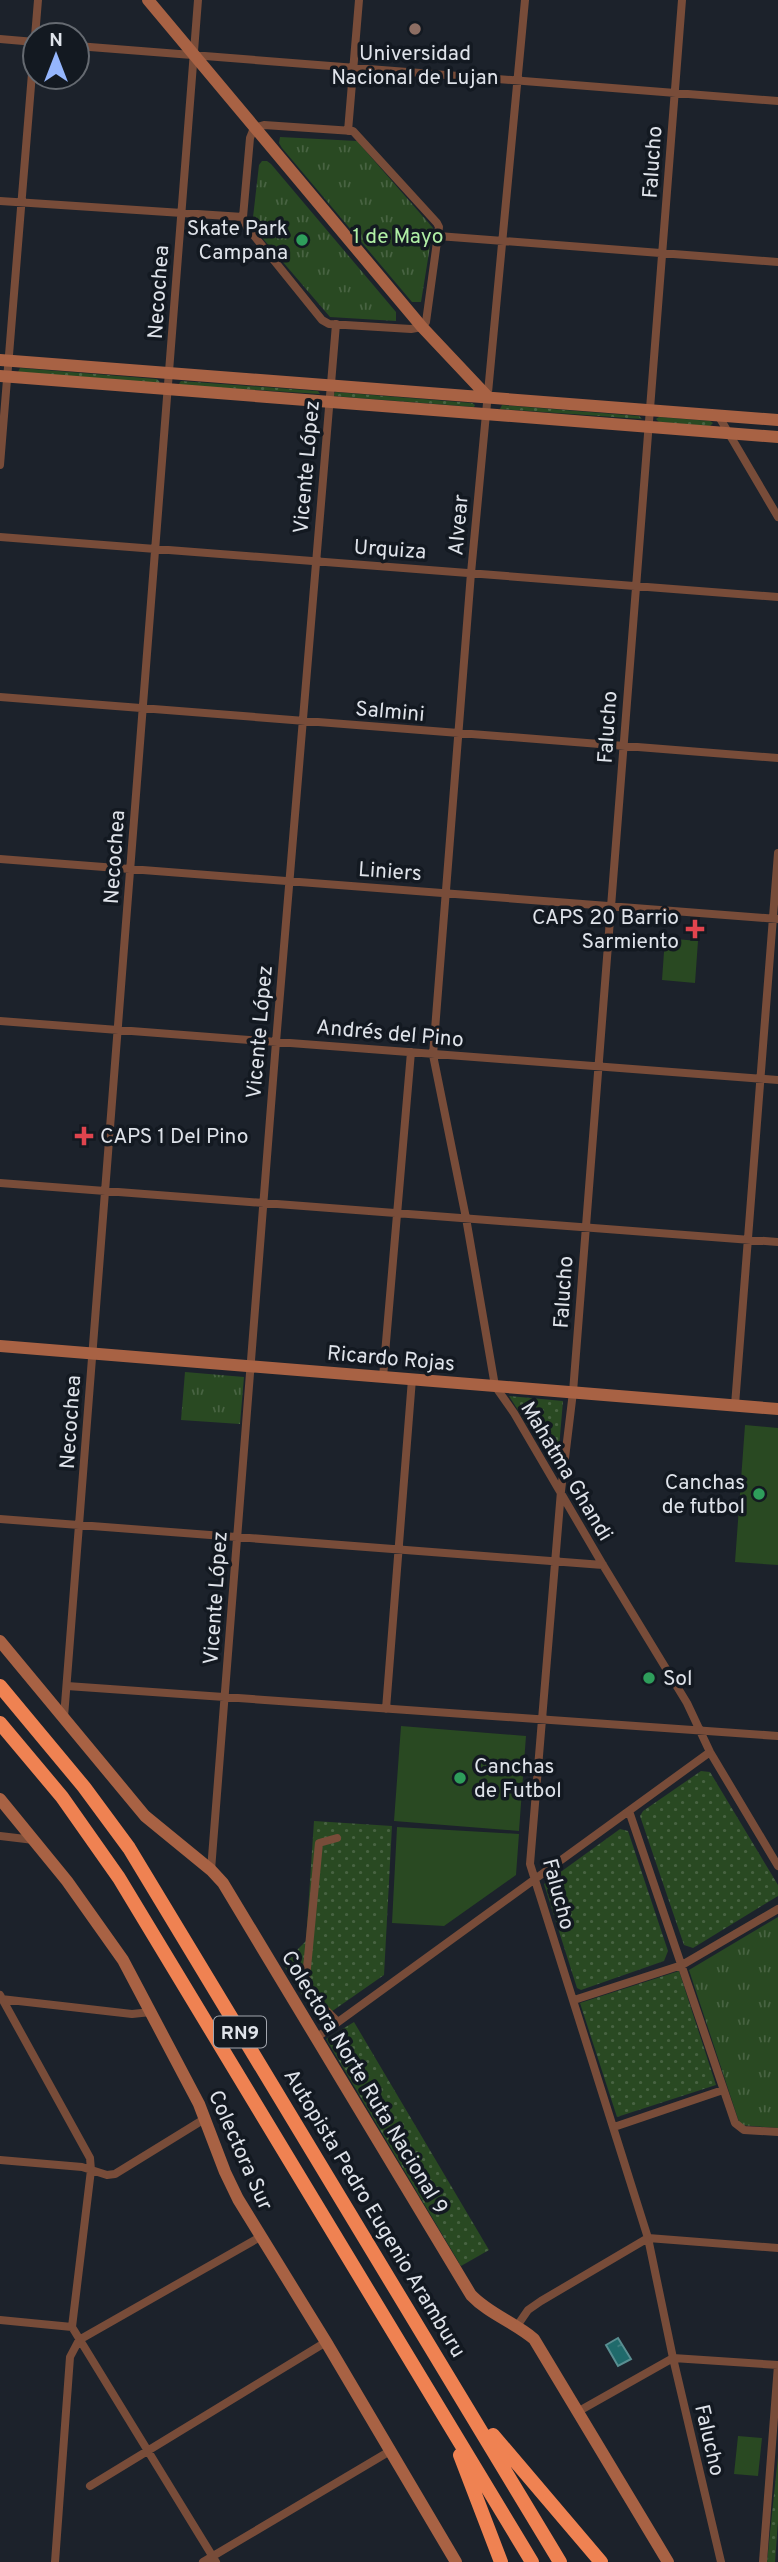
<svg xmlns="http://www.w3.org/2000/svg" width="778" height="2562" viewBox="0 0 778 2562" font-family="Overpass,sans-serif">
  <style>
    .grass { fill: url(#grass-dots) }
    .park { fill: url(#park-tufts) }
    .garden { fill: #294922 }
    .water { fill: url(#water-ripples); stroke: #598e91; stroke-width: 2 }
    .lines { fill: none; stroke-linecap: round; stroke-linejoin: round }
    .street { stroke: #784c39; stroke-width: 8 }
    .secondary { stroke: #a86244; stroke-width: 12 }
    .highway { stroke: #ef8252; stroke-width: 14 }
    .education-dot { fill: #8d6e63; stroke: #131921; stroke-width: 2.5 }
    .leisure-dot { fill: #2e9e5b; stroke: #131921; stroke-width: 2.5 }
    .health-dot { fill: #e0444e; stroke: #131921; stroke-width: 2.5 }
    .labels { text-anchor: middle; stroke-width: 7; stroke-linejoin: round; paint-order: stroke }
    .shield { fill: #131921; stroke: #a2a6ae; stroke-width: 2 }
    .shield-label { font-size: 19px; font-weight: bold; fill: #dfe3ea }
    .poi-label { font-size: 21px; fill: #dfe3ea; stroke: #131921; text-anchor: end }
    .street-label { font-size: 21px; fill: #dfe3ea; stroke: #131921 }
    .park-label { font-size: 21px; fill: #b0efa5; stroke: #131921 }
  </style>
  <defs>
    <pattern id="grass-dots" width="8" height="8" patternUnits="userSpaceOnUse" patternTransform="scale(1.75)"><rect width="8" height="8" fill="#294922"/><path d="M2 2h.1M6 6h.1" fill="none" stroke="#486342" stroke-width="1.8" stroke-linecap="round"/></pattern>
    <pattern id="park-tufts" width="24" height="20" patternUnits="userSpaceOnUse" patternTransform="scale(1.75)"><rect width="24" height="20" fill="#294922"/><path d="M3 7l-1-3M5 7V3M7 7l1-3M15 17l-1-3M17 17v-4M19 17l1-3" fill="none" stroke="#486342"/></pattern>
    <pattern id="water-ripples" width="26" height="14" patternUnits="userSpaceOnUse" patternTransform="scale(1.75)"><rect width="26" height="14" fill="#206a6b"/><path d="M2 4q2-2 4 0t4 0M15 11q2-2 4 0t4 0" fill="none" stroke="#407f80"/></pattern>
  </defs>
  <rect width="100%" height="100%" fill="#1c222b"/>
  <path class="grass" d="M20 368 157 379 160 382 159 383 18 372Z
    M181 381 318 391 320 394 178 385Z
    M335 392 472 403 475 405 474 407 333 396Z
    M502 405 639 416 642 419 500 409Z
    M659 417 710 421 713 423 710 426 659 422 656 419Z
    M509 1396 563 1401 557 1471Z
    M701 1771 710 1772 778 1885V1896L693 1948 684 1945 640 1816 643 1811Z
    M314 1821 392 1826 384 1975 328 2014 315 2016 283 1964 306 1941Z
    M620 1829 628 1831 668 1951 664 1961 581 1990 577 1988 544 1884Z
    M679 1971 716 2085 617 2117 580 2003Z
    M354 2022 489 2250 461 2266 326 2039Z
    M778 2456V2521L775 2562H767Z"/>
  <path class="park" d="M280 137 357 141 433 228 421 302H412L282 148 279 143Z
    M262 161H267L271 164 396 312V321L330 317 252 226 259 165Z
    M185 1372 244 1377 240 1424 181 1420Z
    M778 1917V2128L740 2125 689 1970Z"/>
  <path class="garden" d="M665 938 698 941 695 983 662 980Z
    M745 1425 778 1428V1565L735 1562Z
    M401 1726 526 1736 519 1831 394 1821Z
    M397 1827 519 1834 516 1875 444 1926 392 1923Z
    M738 2436 762 2438 758 2476 734 2474Z"/>
  <path class="water" d="M618 2338 631 2359 618 2366 606 2345Z"/>
  <g class="lines">
    <path class="street" d="M525 0 471 573 433 1055 466 1218 495 1386 514 1413 603 1565 687 1703 710 1752 778 1866
      M682 0 573 1392 561 1491 530 1864 648 2238 673 2358 721 2562
      M0 39 35 42
      M77 46 778 101
      M264 125 353 131 437 223 439 227 426 322 422 327 411 329 329 324 322 320 247 227 243 217 250 138 254 128Z
      M348 131 359 0
      M0 201 243 217
      M438 236 778 262
      M718 415 778 517
      M0 465 38 0
      M0 537 778 597
      M0 697 778 758
      M0 859 778 919
      M0 1021 778 1080
      M0 1183 778 1242
      M383 1377 411 1052
      M735 1405 778 853
      M0 1519 603 1565
      M67 1686 778 1736
      M386 1709 412 1379
      M64 1717 198 0
      M629 1811 735 2123 744 2130 778 2132
      M0 1836 34 1840
      M337 1838 319 1843 306 1978 312 1996 338 2022
      M211 1870 276 1042 336 324
      M0 1995 90 2158 91 2170 72 2327
      M1 1999 132 2014 151 2012
      M574 2000 682 1965 778 1909
      M316 2038 710 1752
      M614 2127 723 2090
      M0 2160 82 2167 107 2175 115 2174 206 2118
      M0 2320 72 2327
      M517 2326 528 2310 541 2301 648 2238 778 2248
      M72 2327 216 2562
      M579 2411 673 2358 778 2365
      M90 2486 326 2342
      M55 2562 70 2357 79 2340 260 2237
      M203 2562 390 2451
      M763 2562 778 2365"/>
    <path class="secondary" d="M148 0 422 327 488 397
      M0 360 778 420
      M0 376 778 437
      M0 1346 778 1409
      M0 1641 145 1816 211 1870 223 1883 471 2295C489 2314 514 2322 534 2339L668 2562
      M0 1799 67 1881 123 1960 199 2104 225 2172 238 2199 326 2342 456 2562"/>
    <path class="highway" d="M0 1686 84 1787 129 1848 560 2562
      M0 1723 62 1797 119 1878 532 2562
      M493 2435 601 2562
      M460 2455 501 2562"/>
  </g>
  <circle class="education-dot" cx="415" cy="29" r="7"/>
  <g class="leisure-dot">
    <circle cx="302" cy="240" r="7"/>
    <circle cx="759" cy="1494" r="7"/>
    <circle cx="649" cy="1678" r="7"/>
    <circle cx="460" cy="1778" r="7"/>
  </g>
  <g class="health-dot">
    <path d="M691.5 918.5h7v7h7v7h-7v7h-7v-7h-7v-7h7z"/>
    <path d="M80.5 1125.5h7v7h7v7h-7v7h-7v-7h-7v-7h7z"/>
  </g>
  <g class="labels">
    <rect class="shield" x="214" y="2016.5" width="52" height="31" rx="5"/>
    <g class="shield-label">
      <text x="240" y="2039">RN9</text>
    </g>
    <g class="poi-label">
      <text x="415" y="60" text-anchor="middle">Universidad<tspan x="415" dy="24">Nacional de Lujan</tspan></text>
      <text x="288" y="235">Skate Park<tspan x="288" dy="24">Campana</tspan></text>
      <text x="679" y="924">CAPS 20 Barrio<tspan x="679" dy="24">Sarmiento</tspan></text>
      <text x="100" y="1143" text-anchor="start">CAPS 1 Del Pino</text>
      <text x="745" y="1489">Canchas<tspan x="745" dy="24">de futbol</tspan></text>
      <text x="663" y="1685" text-anchor="start">Sol</text>
      <text x="474" y="1773" text-anchor="start">Canchas<tspan x="474" dy="24">de Futbol</tspan></text>
    </g>
    <g class="street-label">
      <text transform="translate(652 162) rotate(-86)" y="7">Falucho</text>
      <text transform="translate(158 292) rotate(-86)" y="7">Necochea</text>
      <text transform="translate(306 467) rotate(-85)" y="7">Vicente López</text>
      <text transform="translate(458 525) rotate(-85)" y="7">Alvear</text>
      <text transform="translate(390 549) rotate(4)" y="7">Urquiza</text>
      <text transform="translate(390 711) rotate(5)" y="7">Salmini</text>
      <text transform="translate(607 727) rotate(-86)" y="7">Falucho</text>
      <text transform="translate(114 857) rotate(-86)" y="7">Necochea</text>
      <text transform="translate(390 871) rotate(4)" y="7">Liniers</text>
      <text transform="translate(259 1032) rotate(-85)" y="7">Vicente López</text>
      <text transform="translate(390 1033) rotate(5)" y="7">Andrés del Pino</text>
      <text transform="translate(563 1292) rotate(-86)" y="7">Falucho</text>
      <text transform="translate(391 1358) rotate(5)" y="7">Ricardo Rojas</text>
      <text transform="translate(70 1422) rotate(-86)" y="7">Necochea</text>
      <text transform="translate(567 1471) rotate(59)" y="7">Mahatma Ghandi</text>
      <text transform="translate(215 1598) rotate(-86)" y="7">Vicente López</text>
      <text transform="translate(559 1894) rotate(75)" y="7">Falucho</text>
      <text transform="translate(365 2082) rotate(59)" y="7">Colectora Norte Ruta Nacional 9</text>
      <text transform="translate(241 2150) rotate(66)" y="7">Colectora Sur</text>
      <text transform="translate(375 2213) rotate(59)" y="7">Autopista Pedro Eugenio Aramburu</text>
      <text transform="translate(710 2440) rotate(77)" y="7">Falucho</text>
    </g>
    <g class="park-label">
      <text x="398" y="243">1 de Mayo</text>
    </g>
  </g>
  <g transform="translate(56 56)"><circle r="33" fill="#131921" stroke="#656a71" stroke-width="2"/>
  <path d="M0-5L12 26L0 18L-12 26Z" fill="#95b6fd"/>
  <text y="-10" font-size="19" font-weight="bold" text-anchor="middle" fill="#dfe3ea">N</text>
  </g>
</svg>
